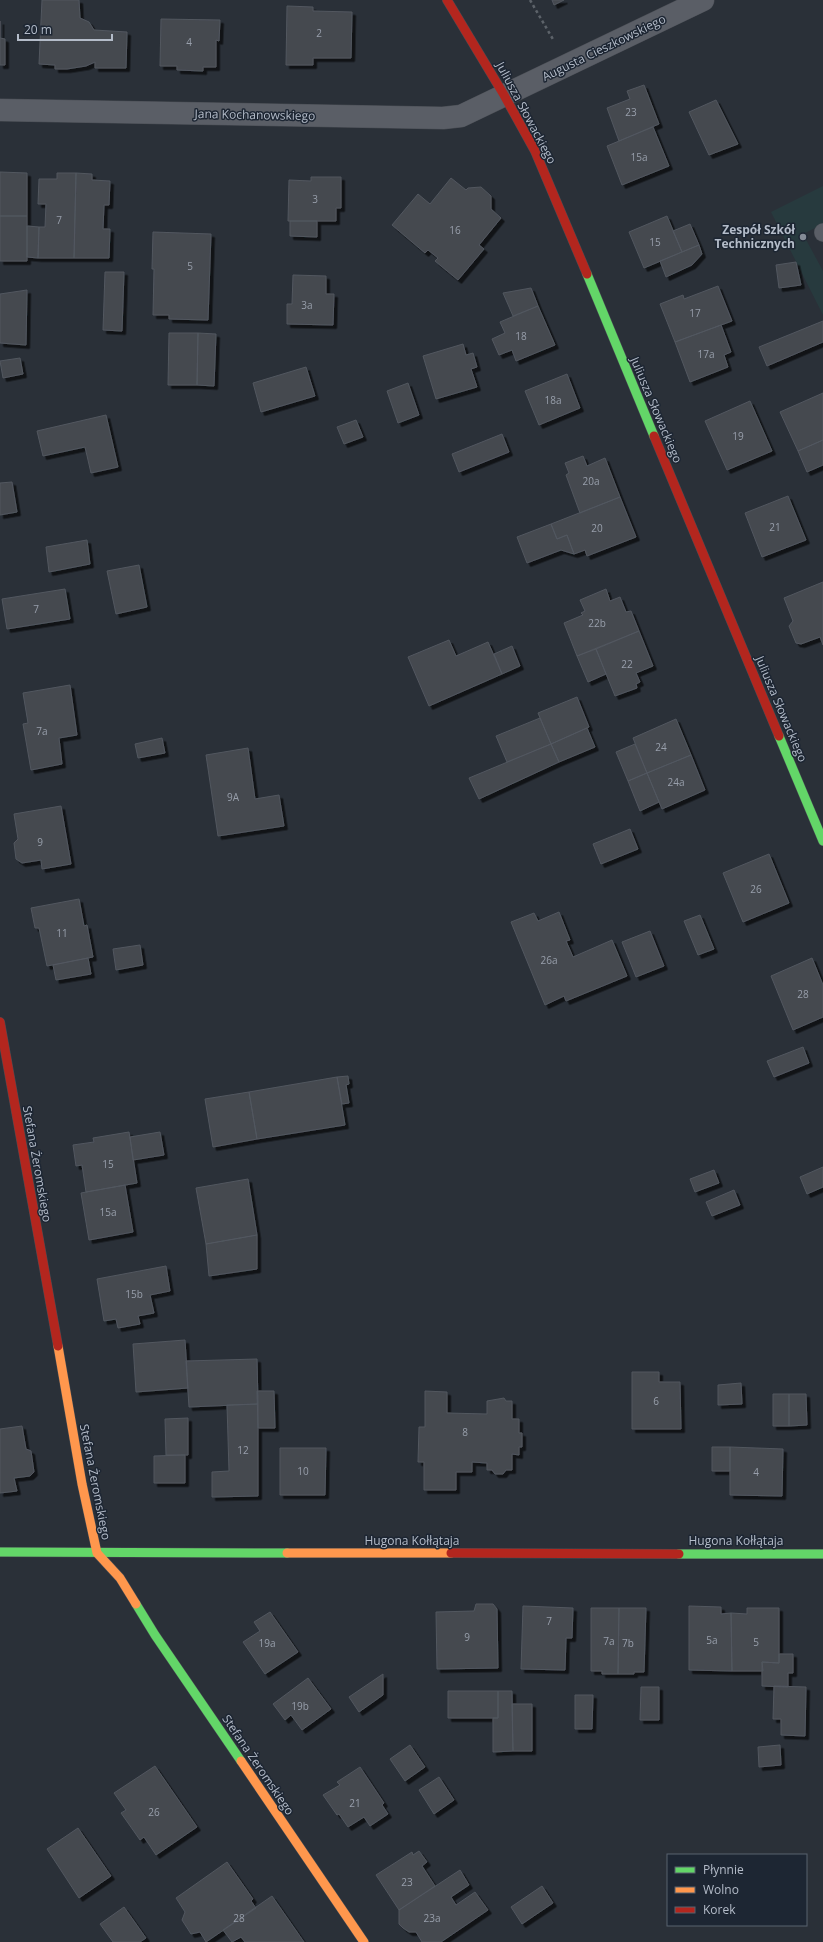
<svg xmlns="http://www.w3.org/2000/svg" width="823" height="1942" viewBox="0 0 823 1942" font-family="'Open Sans',sans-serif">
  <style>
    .green { fill: #273a3e }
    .building { fill: #444950; stroke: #52575f; filter: url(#shadow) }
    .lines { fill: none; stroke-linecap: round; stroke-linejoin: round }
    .lane-casing { stroke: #484c53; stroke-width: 18 }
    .street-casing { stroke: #484c53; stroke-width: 23 }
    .fast-casing { stroke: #484c53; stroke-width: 10 }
    .slow-casing { stroke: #484c53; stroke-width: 10 }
    .jam-casing { stroke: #484c53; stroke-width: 10 }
    .path { stroke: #5d636a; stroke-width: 2.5; stroke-dasharray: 3 3; stroke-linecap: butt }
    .lane { stroke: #5a5e66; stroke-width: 17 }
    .street { stroke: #5a5e66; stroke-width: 22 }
    .fast { stroke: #63d668; stroke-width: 9 }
    .slow { stroke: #ff974d; stroke-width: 9 }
    .jam { stroke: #b3261e; stroke-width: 9 }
    .poi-dot { fill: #848b96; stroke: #1d2633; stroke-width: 1.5 }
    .labels { text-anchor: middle; stroke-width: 3; stroke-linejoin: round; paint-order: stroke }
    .number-label { font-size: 10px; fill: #989fab }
    .street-label { font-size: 12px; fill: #b4bcc9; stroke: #1d2633 }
    .poi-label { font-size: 12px; font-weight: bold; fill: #b4bcc9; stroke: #1d2633; text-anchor: end }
  </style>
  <defs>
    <filter id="shadow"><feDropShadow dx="3.5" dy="3.5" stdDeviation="0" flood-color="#0009"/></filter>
  </defs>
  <rect width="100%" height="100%" fill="#2a3038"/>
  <path class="green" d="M823 186V224L803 234 823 271V315L771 212Z"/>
  <path class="building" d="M42 0H79L80 18 89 22 94 30 127 32 126 68H95V62L86 66 67 69H55V65L39 64Z
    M552 0H564L554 5Z
    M287 6 313 7V11L352 12 351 58H313V65H286Z
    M161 19 220 20 219 41 216 40V67H203V71L177 70V66H160Z
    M0 21V38L5 39V65H0Z
    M644 85 659 124 619 141 607 108 630 99 627 91Z
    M716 100 738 144 709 155 689 112Z
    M653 127 669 166 622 185 607 146Z
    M0 172 27 173V216H0Z
    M57 173H76L74 258H38L39 227H45L46 204H38L39 179H57Z
    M76 173 92 174V180L110 181 109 205H104L103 229H110L109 258H74Z
    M311 177H341V208H336V221H288L289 180 311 181Z
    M451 178 466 190 468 188 481 187 491 196V209L501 218 479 245 484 249 458 280 435 261 438 258 428 250 425 253 392 225 418 194 430 204Z
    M0 216H27V261H0Z
    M667 216 682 252 644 268 629 232Z
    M290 221H317V237L290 236Z
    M690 224 699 245 682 252 673 231Z
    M27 226 39 227 38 258 27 257Z
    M153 232 211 234 208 320 169 319V315H153L154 269H152Z
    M699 245 702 254 692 265 666 277 660 261Z
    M796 262 801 285 779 288 776 265Z
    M105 272H124L122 331 103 330Z
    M293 275 326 276V294H334L333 325 287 324V304H292Z
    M718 286 732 321 675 342 660 304 683 295 684 299Z
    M531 288 538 306 513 316 503 293Z
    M27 290 26 345 0 343V294Z
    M538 306 555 345 516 361 512 350 499 355 492 339 505 333 500 322Z
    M823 321V342L767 366 759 347Z
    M721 325 731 352 724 355 728 367 690 382 675 342Z
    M169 333H198L197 385H168Z
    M198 333 216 334 214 386 197 385Z
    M463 344 466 355 473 353 477 367 471 369 477 387 436 399 423 356Z
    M20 358 23 374 3 378 0 361Z
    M306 367 315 396 261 412 253 383Z
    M567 374 580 408 539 425 525 391Z
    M408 383 419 415 398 423 387 391Z
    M823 393V440L798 451 780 412Z
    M750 401 772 451 727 470 705 421Z
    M106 415 118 467 91 473 85 447 43 456 37 431Z
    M356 420 363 437 344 444 337 427Z
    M502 434 509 452 459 472 452 454Z
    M823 440V465L807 472 798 451Z
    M583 456 587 466 605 458 620 497 580 513 566 475 569 473 565 463Z
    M12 482 17 512 0 515V483Z
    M788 496 806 540 762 557 745 513Z
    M620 497 636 537 587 556 585 550 574 554 567 535 557 539 551 524Z
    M551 524 557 539 567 535 574 554 561 550 527 563 517 537Z
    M87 540 90 564 49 572 46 547Z
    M139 565 147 607 116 614 107 571Z
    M823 582V645L820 637 801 644 796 643 789 626 793 621 784 598Z
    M65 589 70 619 7 629 2 599Z
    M606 589 610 601 620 597 626 612 631 611 639 631 577 656 564 623 583 615 581 613 585 611 580 600Z
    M639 631 653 666 636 673 640 682 636 684 637 688 615 696 596 649Z
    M449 640 456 656 488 642 502 674 429 706 408 657Z
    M512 646 520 666 502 674 494 654Z
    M596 649 606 674 588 682 577 656Z
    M70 685 77 735 59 738 62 764 31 770 23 724 28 723 23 693Z
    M577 697 589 727 551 744 538 713Z
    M540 718 551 744 507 762 496 736Z
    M676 719 691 755 647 773 633 738Z
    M587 728 595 747 559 762 551 744Z
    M162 738 165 753 138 758 135 744Z
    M551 744 559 762 479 799 469 778Z
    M635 744 647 773 628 781 616 752Z
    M248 748 255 799 279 795 284 826 218 836 206 755Z
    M691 755 705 790 662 809 647 773Z
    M647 773 659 802 640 811 628 781Z
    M61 806 71 864 42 869 41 860 22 863 16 859 14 843 18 839 14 814Z
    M630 829 638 849 601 864 593 844Z
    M769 854 789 903 743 922 723 873Z
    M79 899 84 926 87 925 93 957 47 966 39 928H35L31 908Z
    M559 912 570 940 566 941 573 957 612 940 627 976 566 1001 564 996 545 1005 511 922 534 913 538 921Z
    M700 915 714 949 698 955 684 921Z
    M650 931 664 966 636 977 622 942Z
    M140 945 143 965 116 970 113 949Z
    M88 958 91 974 56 980 53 965Z
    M812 958 823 985V1017L793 1030 771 976Z
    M803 1047 809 1063 774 1077 767 1061Z
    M348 1076 349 1084 346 1085 349 1103 342 1104 337 1077Z
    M337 1077 345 1125 257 1139 249 1092Z
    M249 1092 257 1139 213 1147 205 1099Z
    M129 1132 137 1183 86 1192 82 1165 76 1166 73 1145 94 1142 93 1138Z
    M160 1132 164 1155 133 1160 130 1137Z
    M823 1167V1187L807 1194 800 1177Z
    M714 1170 719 1183 695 1192 690 1179Z
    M248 1179 257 1235 206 1244 196 1188Z
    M125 1185 133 1232 89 1240 81 1193Z
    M734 1190 740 1205 712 1216 706 1202Z
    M257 1235V1269L209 1276 206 1244Z
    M166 1266 170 1291 150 1295 154 1313 138 1316 140 1324 118 1328 116 1319 104 1321 97 1279Z
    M185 1340 188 1388 136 1392 133 1344Z
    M257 1359 258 1404 189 1407 186 1361Z
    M632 1372H659V1382H680L681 1429H632Z
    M741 1383 742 1404 718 1405V1385Z
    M257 1391H274L275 1428H258Z
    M425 1391 447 1392V1413L487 1414V1401L504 1398 506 1401H512V1419H519V1433H522V1447H519V1455L512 1454V1470H506L503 1474H495L492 1470H487V1463L472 1462V1472H456V1490H424V1462H418L419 1427H425Z
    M773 1394H789V1426H773Z
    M789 1394H806L807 1425 789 1426Z
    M258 1404V1496L212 1497V1472L229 1471 227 1405Z
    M188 1418V1455H166L165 1419Z
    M22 1426 26 1449 31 1451 34 1472 30 1476 14 1478 17 1491 0 1493V1429Z
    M712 1447H730V1471H712Z
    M730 1447 783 1449 782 1496 730 1495Z
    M280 1448H326L325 1495H280Z
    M185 1455V1483H154V1456Z
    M476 1604H493L497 1609 498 1668 437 1669 436 1612 474 1611Z
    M523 1606 573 1608 572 1638H566L565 1670 521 1669Z
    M689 1606 721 1607V1614L731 1613 732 1671 689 1670Z
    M591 1608H619L618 1674H602V1671H591Z
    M619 1608H646L644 1672H634V1674H618Z
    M747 1608H779V1663L762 1662 763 1671H732L731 1613 747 1614Z
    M270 1612 298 1652 265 1674 243 1642 260 1631 254 1622Z
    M779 1654H793V1673H788V1687L762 1686V1662L779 1663Z
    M383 1674V1695L359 1712 349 1697Z
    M308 1678 331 1709 302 1730 291 1715 285 1720 273 1704Z
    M774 1686 806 1687 805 1736 781 1735V1719H773Z
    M641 1687H659V1720H640Z
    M448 1691H498V1718H448Z
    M498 1691H512L513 1751 493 1752V1718H498Z
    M575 1695H593L592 1729H575Z
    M512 1704H532V1751H513Z
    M410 1745 425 1767 405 1781 390 1759Z
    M780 1745 781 1765 759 1767 758 1747Z
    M155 1766 197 1827 156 1855 144 1837 140 1840 121 1813 126 1810 114 1793Z
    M360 1767 384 1803 382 1805 388 1814 370 1826 364 1817 348 1827 339 1814 337 1815 323 1795 340 1785 337 1782Z
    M439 1777 454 1800 434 1814 419 1790Z
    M78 1828 111 1876 79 1898 47 1849Z
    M419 1851 427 1862 422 1866 435 1886 399 1910 376 1875 412 1852 413 1855Z
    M227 1862 253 1899 251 1901 256 1908 206 1942 200 1932 191 1934 182 1920 185 1912 176 1898Z
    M460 1870 469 1885 451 1897 456 1905 475 1892 488 1910 441 1942H422L416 1932H409L403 1928 399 1924V1910Z
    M542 1886 553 1903 522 1924 511 1907Z
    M272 1896 304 1942H245L241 1937 232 1942 223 1930Z
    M124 1907 146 1938 140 1942H113L100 1924Z"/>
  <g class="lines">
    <g class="lane-casing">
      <path id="lane" d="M823 232V233"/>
    </g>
    <g class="street-casing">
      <path id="street" d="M0 110 443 118 461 116 703 0"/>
    </g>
    <g class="fast-casing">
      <path id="fast" d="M587 274 654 436
        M779 736 823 841
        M0 1552 287 1553
        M679 1554H823
        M136 1604 155 1635 241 1761"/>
    </g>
    <g class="slow-casing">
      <path id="slow" d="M58 1346 82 1484 97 1553 120 1578 136 1604
        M287 1553H451
        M241 1761 364 1942"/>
    </g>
    <g class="jam-casing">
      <path id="jam" d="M447 0 504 95 535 151 587 274
        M654 436 779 736
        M0 1022 58 1346
        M451 1553 679 1554"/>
    </g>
    <path class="path" d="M530 0 554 41"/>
    <use href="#lane" class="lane"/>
    <use href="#street" class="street"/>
    <use href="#fast" class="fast"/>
    <use href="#slow" class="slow"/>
    <use href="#jam" class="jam"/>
  </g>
  <circle class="poi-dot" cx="803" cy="237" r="4"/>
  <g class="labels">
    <g class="number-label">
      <text x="319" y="37">2</text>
      <text x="189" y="46">4</text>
      <text x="631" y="116">23</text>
      <text x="639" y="161">15a</text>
      <text x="315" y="203">3</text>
      <text x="59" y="224">7</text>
      <text x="455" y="234">16</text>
      <text x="655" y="246">15</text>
      <text x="190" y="270">5</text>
      <text x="307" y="309">3a</text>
      <text x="695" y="317">17</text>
      <text x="521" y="340">18</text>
      <text x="706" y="358">17a</text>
      <text x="553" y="404">18a</text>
      <text x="738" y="440">19</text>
      <text x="591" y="485">20a</text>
      <text x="775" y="531">21</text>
      <text x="597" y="532">20</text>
      <text x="36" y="613">7</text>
      <text x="597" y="627">22b</text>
      <text x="627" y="668">22</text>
      <text x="42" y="735">7a</text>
      <text x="661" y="751">24</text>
      <text x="676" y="786">24a</text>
      <text x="233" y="801">9A</text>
      <text x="40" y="846">9</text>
      <text x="756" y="893">26</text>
      <text x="62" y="937">11</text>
      <text x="549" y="964">26a</text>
      <text x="803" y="998">28</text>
      <text x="108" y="1168">15</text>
      <text x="108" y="1216">15a</text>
      <text x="134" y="1298">15b</text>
      <text x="656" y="1405">6</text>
      <text x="465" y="1436">8</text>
      <text x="243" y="1454">12</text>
      <text x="303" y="1475">10</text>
      <text x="756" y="1476">4</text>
      <text x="549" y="1625">7</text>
      <text x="467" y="1641">9</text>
      <text x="712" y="1644">5a</text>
      <text x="609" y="1645">7a</text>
      <text x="756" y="1646">5</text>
      <text x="267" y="1647">19a</text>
      <text x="628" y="1647">7b</text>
      <text x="300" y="1710">19b</text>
      <text x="355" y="1807">21</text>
      <text x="154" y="1816">26</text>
      <text x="407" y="1886">23</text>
      <text x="239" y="1922">28</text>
      <text x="432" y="1922">23a</text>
    </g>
    <g class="street-label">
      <text transform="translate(604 48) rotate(-26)" y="4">Augusta Cieszkowskiego</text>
      <text transform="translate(526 113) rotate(62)" y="4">Juliusza Słowackiego</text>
      <text transform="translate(255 115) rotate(1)" y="4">Jana Kochanowskiego</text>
      <text transform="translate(656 410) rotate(67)" y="4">Juliusza Słowackiego</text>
      <text transform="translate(781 709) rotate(67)" y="4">Juliusza Słowackiego</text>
      <text transform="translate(37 1164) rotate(80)" y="4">Stefana Żeromskiego</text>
      <text transform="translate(95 1482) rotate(79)" y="4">Stefana Żeromskiego</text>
      <text x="412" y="1545">Hugona Kołłątaja</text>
      <text x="736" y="1545">Hugona Kołłątaja</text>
      <text transform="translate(258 1765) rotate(56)" y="4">Stefana Żeromskiego</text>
    </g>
    <g class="poi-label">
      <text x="795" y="234">Zespół Szkół<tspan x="795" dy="14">Technicznych</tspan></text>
    </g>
  </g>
  <rect x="667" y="1854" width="140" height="72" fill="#1d2633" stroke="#59626f"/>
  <rect x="675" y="1867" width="20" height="6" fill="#63d668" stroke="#59626f"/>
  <text x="703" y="1874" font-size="12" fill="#b4bcc9">Płynnie</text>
  <rect x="675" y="1887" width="20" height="6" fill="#ff974d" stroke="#59626f"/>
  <text x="703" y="1894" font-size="12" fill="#b4bcc9">Wolno</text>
  <rect x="675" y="1907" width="20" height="6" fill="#b3261e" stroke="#59626f"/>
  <text x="703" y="1914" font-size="12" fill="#b4bcc9">Korek</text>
  <path d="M18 34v6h94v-6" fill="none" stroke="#b4bcc9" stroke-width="2"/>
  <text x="24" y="34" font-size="12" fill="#b4bcc9" stroke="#1d2633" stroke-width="3" paint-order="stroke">20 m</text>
</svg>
